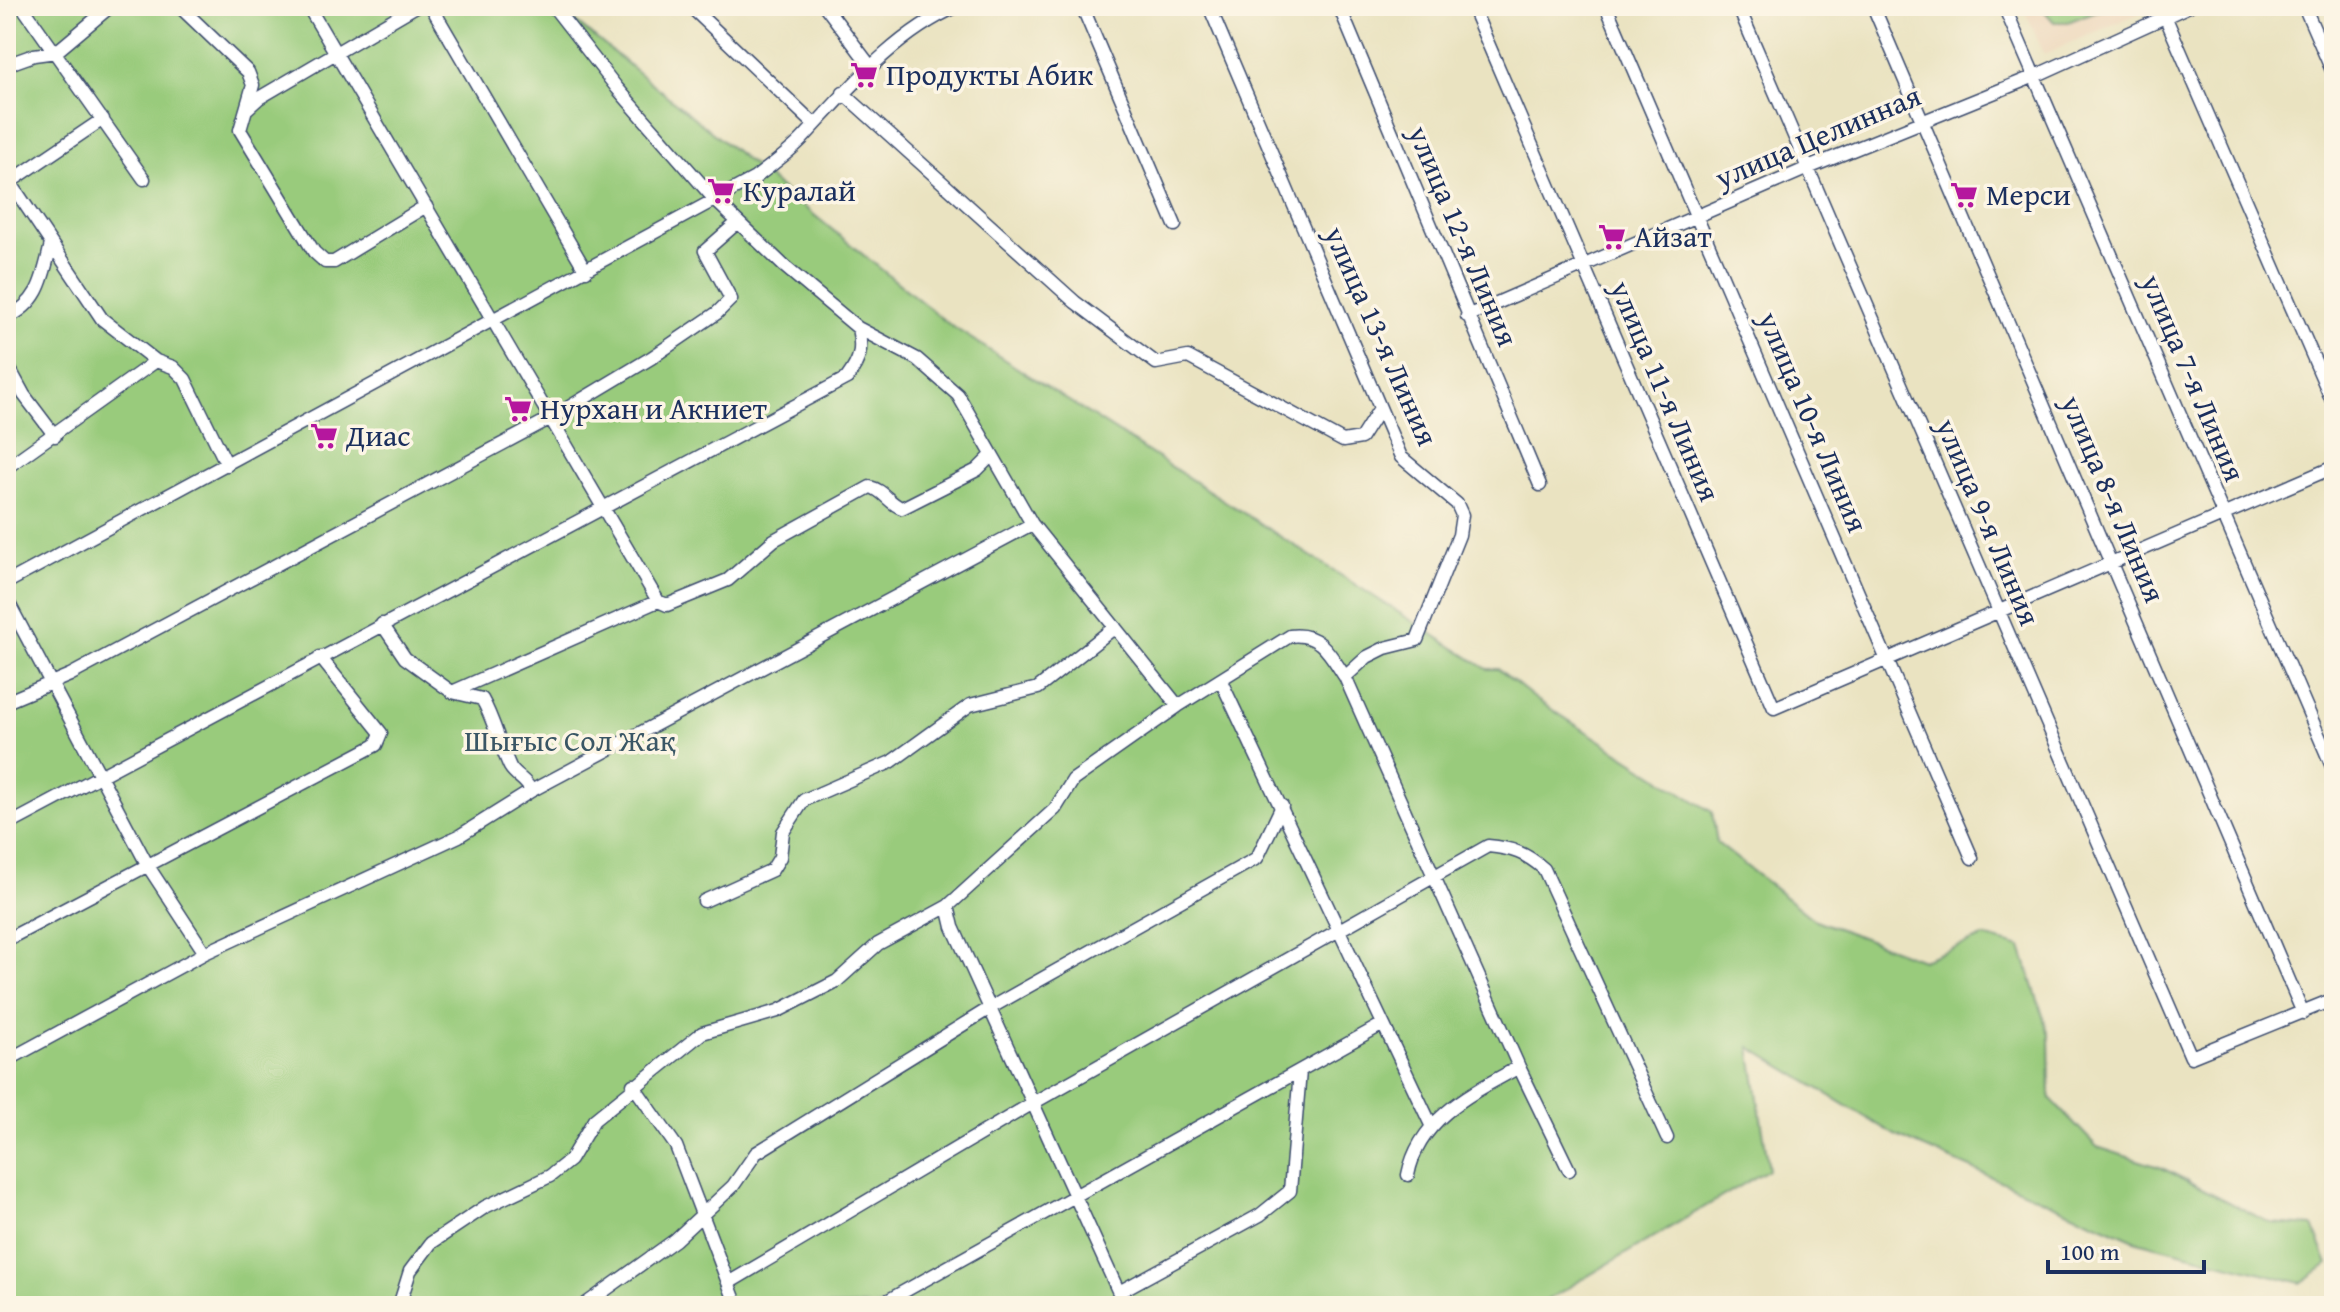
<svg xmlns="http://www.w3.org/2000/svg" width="2340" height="1312" viewBox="0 0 2340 1312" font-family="'Gentium Book Plus',serif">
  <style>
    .built { fill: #edd7bb }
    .green { fill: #99cb7b; stroke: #5a7d6c; stroke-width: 2 }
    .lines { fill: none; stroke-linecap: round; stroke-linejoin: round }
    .minor-casing { stroke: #3a4a6d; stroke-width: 15 }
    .minor { stroke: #fff; stroke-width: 12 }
    .labels { text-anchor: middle; stroke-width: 7; stroke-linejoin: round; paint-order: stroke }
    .poi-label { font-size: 30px; fill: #1b2f5e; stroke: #fcf5e5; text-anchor: start }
    .street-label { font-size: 30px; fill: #1b2f5e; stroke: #fcf5e5 }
    .park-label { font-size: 30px; fill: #3a5665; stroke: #fcf5e5 }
  </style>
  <rect width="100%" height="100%" fill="#fcf5e5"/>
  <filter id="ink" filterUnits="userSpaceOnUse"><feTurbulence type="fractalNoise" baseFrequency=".0125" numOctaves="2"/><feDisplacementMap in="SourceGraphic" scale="16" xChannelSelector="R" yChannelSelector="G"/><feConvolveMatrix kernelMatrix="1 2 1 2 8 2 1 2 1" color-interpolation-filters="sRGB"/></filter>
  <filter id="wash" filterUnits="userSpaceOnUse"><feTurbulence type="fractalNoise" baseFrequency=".006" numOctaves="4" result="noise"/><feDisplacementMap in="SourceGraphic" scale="32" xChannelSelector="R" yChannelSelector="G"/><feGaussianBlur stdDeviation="1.8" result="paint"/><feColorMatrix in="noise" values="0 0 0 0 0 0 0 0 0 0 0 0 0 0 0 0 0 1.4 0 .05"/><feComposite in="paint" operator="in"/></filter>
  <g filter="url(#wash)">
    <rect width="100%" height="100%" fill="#eae3c1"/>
    <path class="built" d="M2023 6H2156L2044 54Z"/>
    <path class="green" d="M6 6H556L950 325 1487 669H1498L1537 700 1712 812 1717 843 1813 919 1922 960 1984 937 2021 947 2049 1035 2050 1098 2097 1147 2162 1168 2270 1223 2313 1226 2328 1264 2301 1283 2137 1241 1895 1135 1750 1047 1769 1169 1537 1306H6Z
      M2040 6H2109L2068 22H2054Z"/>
  </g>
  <g filter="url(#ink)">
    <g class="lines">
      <g class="minor-casing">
        <path id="minor" d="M22 6 144 179
          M179 6 248 72 253 85 240 130 314 252 325 262H334L426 206
          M308 6 658 601
          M431 6 586 271
          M553 6 617 88 716 201 784 266 858 328 917 359 958 395 1032 524 1178 706
          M690 6 813 123
          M825 6 871 67
          M1082 6 1175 225
          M1209 6 1401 457 1457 504 1462 515 1459 535 1417 640 1385 648 1367 657 1345 677
          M1339 6 1540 485
          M1472 6 1774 708 2334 467
          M1606 6 1972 858
          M1738 6 2191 1057 2334 999
          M1873 6 2303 1013
          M2004 6 2334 771
          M2304 6 2334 75
          M2165 16 2334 405
          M6 65 34 55 56 52 111 6
          M843 93 1075 302 1156 363 1188 357 1343 441 1361 438 1380 408
          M248 108 259 98 416 6
          M6 176 102 319 156 361 173 367 185 379 227 465
          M10 182 103 119
          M1467 316 1808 168 2035 76 2189 6
          M6 318C40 303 43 277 51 244
          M6 362 24 395 55 436
          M6 468 156 361
          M6 583 755 178C771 165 789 153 803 138 848 90 895 33 958 6
          M6 598 148 866 205 953
          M382 624 405 658 452 692 658 601 667 605 728 580 774 540 870 487C884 490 889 504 902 508L977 470 992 455
          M1221 681 1431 1125
          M452 692 482 699C494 720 499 744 510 767 516 777 526 779 531 791
          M6 702 70 675 551 418 651 358 717 313 731 299 705 251 738 222
          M6 826 847 378C860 360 863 350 858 328
          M704 901 772 870 780 857 783 832 804 800 891 762 970 705 1038 688 1115 627
          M948 906 953 927 1125 1306
          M6 940 376 745 381 733 320 657
          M6 1061 205 953 459 836 531 791 1032 524
          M633 1085 676 1146 737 1306
          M1408 1175C1419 1118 1472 1093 1519 1067
          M730 1282 1033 1103 1488 846C1512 848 1526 853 1544 869L1667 1138
          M1119 1292 1260 1215 1290 1191 1300 1071
          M399 1306 410 1271 431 1243 485 1207 550 1176 570 1160 594 1120 702 1033 778 1011 837 981 878 944 948 906 1055 809 1073 780 1178 706 1290 636C1320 632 1330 654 1345 677L1519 1067 1569 1170
          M583 1306 675 1240 733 1186 756 1153 990 1008 1257 858 1282 806
          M878 1306 1383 1024"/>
      </g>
      <use href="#minor" class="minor"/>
    </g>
  </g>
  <defs>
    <g id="supermarket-bare" transform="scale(2.16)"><path d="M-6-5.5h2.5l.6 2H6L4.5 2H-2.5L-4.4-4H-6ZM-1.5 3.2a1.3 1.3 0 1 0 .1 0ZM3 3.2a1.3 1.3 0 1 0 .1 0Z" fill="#b5179e" stroke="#fcf5e5" stroke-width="2.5" paint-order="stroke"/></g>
  </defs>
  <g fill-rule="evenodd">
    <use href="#supermarket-bare" x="864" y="75"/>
    <use href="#supermarket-bare" x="721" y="191"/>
    <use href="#supermarket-bare" x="1964" y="195"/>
    <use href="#supermarket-bare" x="1612" y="237"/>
    <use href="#supermarket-bare" x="518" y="409"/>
    <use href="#supermarket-bare" x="324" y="436"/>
  </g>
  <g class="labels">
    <g class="poi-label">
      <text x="886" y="85">Продукты Абик</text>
      <text x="743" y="201">Куралай</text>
      <text x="1986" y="205">Мерси</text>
      <text x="1634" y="247">Айзат</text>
      <text x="540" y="419">Нурхан и Акниет</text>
      <text x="346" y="446">Диас</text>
    </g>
    <g class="street-label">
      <text transform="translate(1818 137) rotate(-23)" y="10">улица Целинная</text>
      <text transform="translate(1463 236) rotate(67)" y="10">улица 12-я Линия</text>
      <text transform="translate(1381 336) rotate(66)" y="10">улица 13-я Линия</text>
      <text transform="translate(2193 378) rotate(67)" y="10">улица 7-я Линия</text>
      <text transform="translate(1665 391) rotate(67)" y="10">улица 11-я Линия</text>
      <text transform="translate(1813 422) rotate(67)" y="10">улица 10-я Линия</text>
      <text transform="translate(2113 499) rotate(67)" y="10">улица 8-я Линия</text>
      <text transform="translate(1988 522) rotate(67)" y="10">улица 9-я Линия</text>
    </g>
    <g class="park-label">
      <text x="570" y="751">Шығыс Сол Жақ</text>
    </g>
  </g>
  <rect width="2340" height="1312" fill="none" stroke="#fcf5e5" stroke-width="32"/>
  <path d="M2048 1260v12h156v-12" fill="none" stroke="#1b2f5e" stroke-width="4"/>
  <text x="2060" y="1260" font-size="24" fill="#1b2f5e" stroke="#fcf5e5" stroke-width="6" paint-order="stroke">100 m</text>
</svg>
